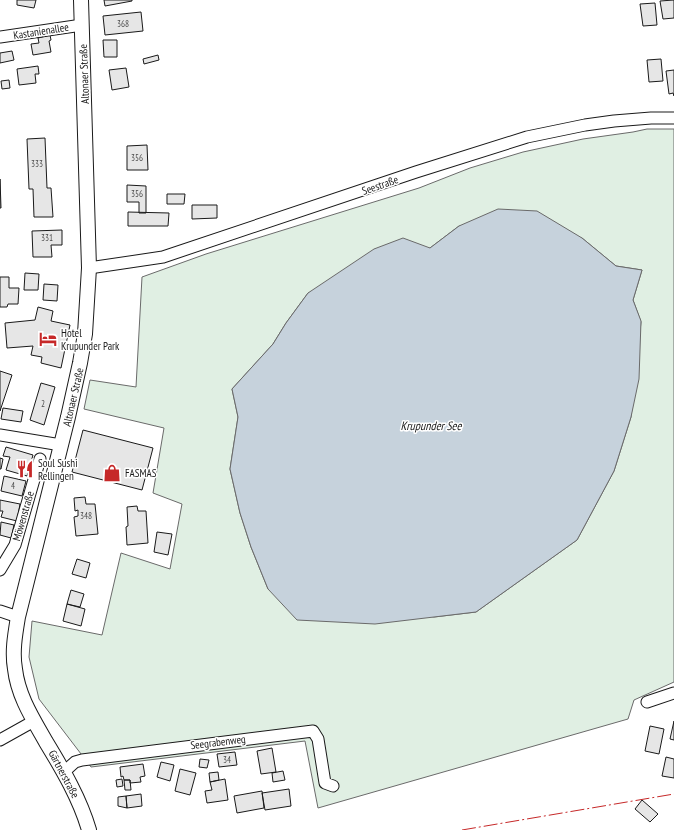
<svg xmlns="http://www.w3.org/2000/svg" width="674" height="830" viewBox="0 0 674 830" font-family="'PT Sans Narrow',sans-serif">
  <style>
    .green { fill: #e0efe3; stroke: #6a6a6a; fill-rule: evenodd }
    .water { fill: #c6d2dc; stroke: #6a6a6a }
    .building { fill: #e6e6e6; stroke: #1a1a1a }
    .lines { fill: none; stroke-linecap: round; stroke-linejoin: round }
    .minor-casing { stroke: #1a1a1a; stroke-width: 13 }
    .major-casing { stroke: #1a1a1a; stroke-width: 16 }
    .minor { stroke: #fff; stroke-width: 11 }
    .major { stroke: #fff; stroke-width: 14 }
    .power { stroke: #c62828; stroke-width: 1; stroke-dasharray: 14 3 2 3; stroke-linecap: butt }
    .labels { text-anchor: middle; stroke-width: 3; stroke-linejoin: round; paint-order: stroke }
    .number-label { font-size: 9px; fill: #4d4d4d }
    .street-label { font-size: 11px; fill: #1a1a1a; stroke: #fff }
    .poi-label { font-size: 11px; fill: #1a1a1a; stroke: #fff; text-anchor: start }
    .water-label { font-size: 12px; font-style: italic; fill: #1a1a1a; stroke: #fff }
  </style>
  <rect width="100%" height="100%" fill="#fff"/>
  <path class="green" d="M647 129H674V682L634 700 628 719 318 808 305 741 91 767 39 699 29 657 32 621 102 635 121 553 170 569 182 504 153 493 164 428 84 409 90 380 136 387 142 277 206 254 419 188 470 168 523 152 583 139 633 132ZM459 226 582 238 616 266 642 270 633 300 641 322 631 417 614 471 577 540 476 612 434 617 268 589 251 547 240 513 230 469 238 417 232 389 273 344 286 323 308 293 430 248Z"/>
  <path class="water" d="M498 209 537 211 582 238 616 266 642 270 633 300 641 321 639 379 631 417 614 471 577 540 476 612 375 624 297 620 268 589 251 547 240 513 230 469 238 417 232 389 273 344 286 323 308 293 374 249 403 238 430 248 459 226Z"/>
  <path class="building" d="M17 0H36L34 8 17 5Z
    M104 0H132V1L105 6Z
    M674 0V18L663 19 660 1Z
    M655 3 657 25 643 26 640 4Z
    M141 12 143 31 105 35 103 16Z
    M50 35 51 40 49 41 51 52 33 55 31 44 39 43 38 38Z
    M103 40H117V57H104Z
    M12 51 14 60 0 63V53Z
    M158 55 159 60 144 64 143 59Z
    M661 59 663 81 649 82 647 60Z
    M38 66 39 74H35L36 83 19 85 17 69Z
    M126 68 129 87 112 90 109 70Z
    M674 70V96L673 93 669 94 666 71Z
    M9 80 10 88 2 89 1 81Z
    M45 138 47 188H51L53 217H34L33 189H29L27 139Z
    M147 145 148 170H127V146Z
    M0 179 1 208H0Z
    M127 185 146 186V213H139V202H127Z
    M167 194H185L184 204H167Z
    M192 205H217V218L192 219Z
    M128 212 169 213 168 226H128Z
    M62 230V245H51L52 257H33L32 231Z
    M25 273 39 274 38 290H24Z
    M0 277H9V288H19L18 304H8L7 307H0Z
    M44 284 58 285 57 301 43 300Z
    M38 307 53 311 51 321 70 325 61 368 41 363 42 357 31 355 33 346 7 348 5 323 35 320Z
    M0 371 12 375 0 411Z
    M41 383 55 387 44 425 30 420Z
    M3 408 23 411 21 422 1 419Z
    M83 430 153 448 142 490 72 472Z
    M6 447 33 455 27 476 6 470 10 457 3 456Z
    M0 458 3 459 1 469H0Z
    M4 476 26 481 22 496 1 491Z
    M85 497 86 504H95L98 534 76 536 74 517 78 516V510L75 511 74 498Z
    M0 500 20 504 17 521 1 517 3 511H0Z
    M137 506 138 511H146L148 543 127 545 126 527 128 526 127 507Z
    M1 522 14 525 11 538 0 535Z
    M157 532 172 534 168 555 154 552Z
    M77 559 90 563 86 578 72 574Z
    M71 590 84 594 80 607 67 604Z
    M67 604 85 609 81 626 63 621Z
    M674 721V740L670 739Z
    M650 726 664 729 659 754 645 751Z
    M272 748 276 772 261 774 257 751Z
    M235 752 237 765 219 767 217 754Z
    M666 757 674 759V778L662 776Z
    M200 759 209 760 207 768 199 767Z
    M161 762 174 765 170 781 157 777Z
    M143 764 145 776 140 777 141 782 130 783V780H124L123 776 121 777 120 767Z
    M180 769 196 773 190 795 175 791Z
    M283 771 285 780 273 782 272 773Z
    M218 772 219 780 210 782 209 773Z
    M122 779 123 786 117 787 116 780Z
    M225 779 228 800 207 803 205 791 212 790 210 782Z
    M124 780H130L131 790H125Z
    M289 789 291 806 265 810 262 793Z
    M262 791 264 808 237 813 234 796Z
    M141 794 142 806 127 808 126 796Z
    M126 796 127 808 118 806V797Z
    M642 800 658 814 650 822 635 809Z"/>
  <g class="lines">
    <g class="minor-casing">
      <path id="minor" d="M0 37 82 25
        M89 268 163 257 416 172 527 137 585 125 614 121 651 118H674
        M0 435 61 445
        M0 570 15 545 40 459
        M0 611 18 617
        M647 702 674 693
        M0 740 34 721
        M64 772 75 762 82 760 313 731 318 739 325 783 333 786"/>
    </g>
    <g class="major-casing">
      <path id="major" d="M81 0 89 268 85 334 80 363 68 417 18 617C15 635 12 652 15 669 18 696 33 719 46 742 63 770 80 799 89 830"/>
    </g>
    <use href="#minor" class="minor"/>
    <use href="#major" class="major"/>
    <path class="power" d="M462 830 674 794"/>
  </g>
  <defs>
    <g id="hotel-bare" transform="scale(1.38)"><path d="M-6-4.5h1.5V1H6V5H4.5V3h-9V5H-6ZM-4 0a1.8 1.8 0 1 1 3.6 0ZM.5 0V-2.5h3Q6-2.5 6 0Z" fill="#c62828" stroke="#fff" stroke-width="2.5" paint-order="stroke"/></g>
    <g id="restaurant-bare" transform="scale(1.38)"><path d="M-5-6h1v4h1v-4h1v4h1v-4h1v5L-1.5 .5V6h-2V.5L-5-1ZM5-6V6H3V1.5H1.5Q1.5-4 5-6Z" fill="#c62828" stroke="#fff" stroke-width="2.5" paint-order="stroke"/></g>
    <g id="shop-bare" transform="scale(1.38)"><path d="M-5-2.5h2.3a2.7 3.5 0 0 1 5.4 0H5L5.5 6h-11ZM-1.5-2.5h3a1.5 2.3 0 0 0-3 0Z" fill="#c62828" stroke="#fff" stroke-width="2.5" paint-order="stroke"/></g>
  </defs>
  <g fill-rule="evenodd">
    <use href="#hotel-bare" x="48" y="339"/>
    <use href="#restaurant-bare" x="25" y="469"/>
    <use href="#shop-bare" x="112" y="473"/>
  </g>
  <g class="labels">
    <g class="number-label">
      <text x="123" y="27">368</text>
      <text x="137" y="161">356</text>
      <text x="37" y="167">333</text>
      <text x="137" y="197">356</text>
      <text x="47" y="241">331</text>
      <text x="43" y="407">2</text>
      <text x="13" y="489">4</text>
      <text x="86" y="519">348</text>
      <text x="227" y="763">34</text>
    </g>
    <g class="street-label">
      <text transform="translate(41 31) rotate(-9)" y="4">Kastanienallee</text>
      <text transform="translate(84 74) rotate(-92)" y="4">Altonaer Straße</text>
      <text transform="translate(380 185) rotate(-19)" y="4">Seestraße</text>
      <text transform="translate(73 397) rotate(-77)" y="4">Altonaer Straße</text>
      <text transform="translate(23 516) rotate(-74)" y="4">Möwenstraße</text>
      <text transform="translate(218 742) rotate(-7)" y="4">Seegrabenweg</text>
      <text transform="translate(64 774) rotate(62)" y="4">Gärtnerstraße</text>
    </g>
    <g class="poi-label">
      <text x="61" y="337">Hotel<tspan x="61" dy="13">Krupunder Park</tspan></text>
      <text x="38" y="467">Soul Sushi<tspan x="38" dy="13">Rellingen</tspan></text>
      <text x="125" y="477">FASMAS</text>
    </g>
    <g class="water-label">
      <text x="431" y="430">Krupunder See</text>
    </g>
  </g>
</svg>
